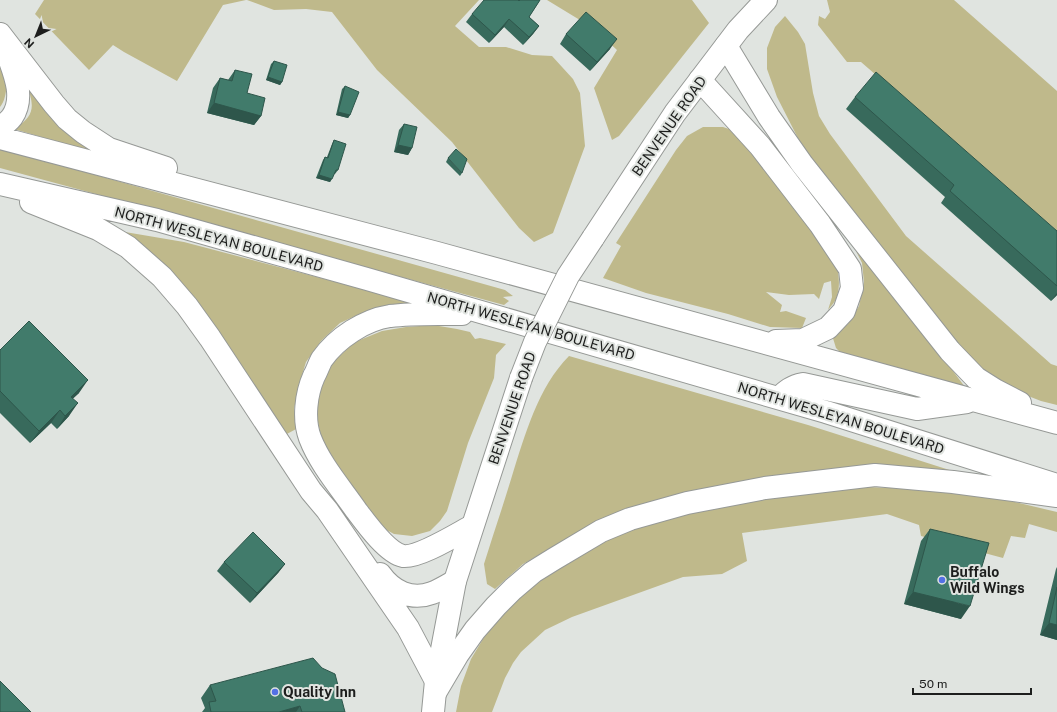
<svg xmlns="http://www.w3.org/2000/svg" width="1057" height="712" viewBox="0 0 1057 712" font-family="'Public Sans',sans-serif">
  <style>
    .green { fill: #bfb98b }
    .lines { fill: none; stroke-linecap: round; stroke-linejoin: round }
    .major-casing { stroke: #969996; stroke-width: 24 }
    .highway-casing { stroke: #969996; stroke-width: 24 }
    .major { stroke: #fff; stroke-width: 22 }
    .highway { stroke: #fff; stroke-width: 22 }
    .major-bridge-casing { stroke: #969996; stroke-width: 24; stroke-linecap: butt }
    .major-bridge { stroke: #fff; stroke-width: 22 }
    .wall { fill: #386a5c }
    .shaded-wall { fill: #2e564b }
    .building { fill: #417b6b; stroke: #2e564b }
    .poi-dot { fill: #5370e5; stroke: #e0e4e0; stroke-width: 1.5 }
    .labels { text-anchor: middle; stroke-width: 4; stroke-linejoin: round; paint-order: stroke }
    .street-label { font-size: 14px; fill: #1d1e1d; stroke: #e0e4e0 }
    .poi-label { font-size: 14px; font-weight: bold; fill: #1d1e1d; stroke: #e0e4e0; text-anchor: start }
  </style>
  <rect width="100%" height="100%" fill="#e0e4e0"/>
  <path class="green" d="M44 0H246L223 5 177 81 124 52 113 45 89 70 35 14Z
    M247 0H479L455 26 479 47H506L532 55 552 56 573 79 580 93 585 146 553 233 534 242 519 228 452 142 377 70 332 12 306 9 274 10Z
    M547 0H692L709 23 619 136 612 140 594 88 617 50 593 28Z
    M827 0H954L1057 91V237L1025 204 861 62H847L818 25 819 16 825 19 830 12Z
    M785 16 798 32 805 44 813 93 819 116 830 134 906 236 1051 364 1057 366V405L1041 401 1010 389 972 362 805 152 777 97 767 69V48L775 27Z
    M0 64C2 67 4 71 5 75 8 84 6 100 0 107Z
    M26 80 103 155 14 129C38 114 33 105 26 80Z
    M703 127H723L738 132 835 257C838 269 841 284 837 296 836 301 831 306 828 310L832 297 831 281 824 283 819 299 814 294 789 295 766 292 782 305 780 312 786 311 806 318 802 328 770 327 728 314 646 293 603 278 621 246 616 243 676 150 687 136Z
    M0 148 505 290 513 296 503 297 509 301 504 305 0 168Z
    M125 232 184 242 416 303 364 312 340 323 321 341 306 362 299 385 294 409 298 428 285 435 172 277Z
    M856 251 898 298 965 387 843 355 836 348 832 335 848 324 859 306 864 282 862 263Z
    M433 325 457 329 470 332 475 339 480 338 506 344 496 355 494 378 468 443 447 511 440 521 430 531 412 536 394 534 381 527 348 482 322 440 316 414 321 388 333 362 355 342 382 331 406 327Z
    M569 356 808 425 984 481 881 469 584 529 523 564 495 589 487 584 484 564C493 535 503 506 512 476 525 435 538 387 569 356Z
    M869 487 933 490 989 496 1057 512V532L1029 524 1025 538 1011 536 1003 558 921 536 919 525 887 514 742 533 747 561 722 574 683 577 572 617 545 630 521 652 513 663 505 678 492 712H456L461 686 471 659 486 634 522 588 593 543 647 522 759 496Z"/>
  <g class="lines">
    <g class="major-casing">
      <path id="major" d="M593 238 675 113 738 30 766 0
        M433 712 436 681 455 581 521 378"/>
    </g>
    <g class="highway-casing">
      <path id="highway" d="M0 34 54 104 67 119 83 132 109 149 166 168
        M726 46 769 117 802 164 950 351 976 378 995 390 1020 403
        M700 80 760 146 820 224 850 269 852 288 844 311 828 328 803 340 776 341
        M0 128C4 125 9 121 12 117 26 97 13 70 6 50
        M0 138 437 253 1057 423
        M0 184 157 220 367 279 826 412 1057 485
        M31 202 98 229 128 247 162 277 187 306 210 338 311 491 327 510 408 628 436 681
        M462 314C438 314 413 313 390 316 364 320 337 338 322 359 319 364 317 371 314 376 306 394 303 419 310 438 320 464 340 487 356 510 365 522 387 553 403 556 419 558 457 534 472 526
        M779 398C786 391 792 386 803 384L917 409 967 402
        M380 574C392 591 411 601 432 593 440 590 448 585 455 581
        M435 693 458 654 475 630 496 606 513 589 533 572 554 559 601 531 630 519 687 503 765 488 875 475 953 482 1057 496"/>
    </g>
    <use href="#major" class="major"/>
    <use href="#highway" class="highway"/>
    <g class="major-bridge-casing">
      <path id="major-bridge" d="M521 378 535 342 568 276 593 238"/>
    </g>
    <use href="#major-bridge" class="major-bridge"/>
  </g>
  <path class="wall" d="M520 0H540L529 17 539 26 533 34 523 45 504 27 489 43 466 22 472 14 519 1Z
    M566 34 610 49 590 71 560 44Z
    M274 61 282 82 280 85 266 80 271 64Z
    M235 70 247 93 261 116 254 125 207 113 213 88 220 78 228 80Z
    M345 86 350 115 348 118 336 115 342 89Z
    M855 97 1057 231V295L1051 301 941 203 945 197 846 109Z
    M404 124 412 148 408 155 394 152 399 130Z
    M334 140 338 170 335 174 334 173 330 182 316 178 323 160 325 157H327L332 144Z
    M448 158 462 173 460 176 446 162Z
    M0 350 79 393 73 398 69 416 57 429 51 423 30 443 0 413Z
    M930 529 961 619 904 604 921 541Z
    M224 562 285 564 278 573 250 603 217 571Z
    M1057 567V640L1040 635 1056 569Z
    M210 685 345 712H202L205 708 201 698Z"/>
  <path class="shaded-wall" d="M509 19 504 27 489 43 495 35Z
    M539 26 533 34 523 45 529 37Z
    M617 39 610 49 590 71 597 62Z
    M268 77 282 82 280 85 266 80Z
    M214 103 261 116 254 125 207 113Z
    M338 112 350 115 348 118 336 115Z
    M398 145 412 148 408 155 394 152Z
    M319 175 332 179 330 182 316 178Z
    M1057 293V295L1051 301Z
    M88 380 79 393 62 409 71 397Z
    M78 403 69 416 57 429 65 416Z
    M60 410 51 423 30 443 39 431Z
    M285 564 278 573 250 603 257 593Z
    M913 592 970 606 961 619 904 604Z
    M1049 623 1057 625V640L1040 635Z
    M300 706 296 712H279Z"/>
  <path class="building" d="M484 0H518L519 1 520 0H540L529 17 539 26 529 37 509 19 495 35 472 14Z
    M586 12 617 39 597 62 566 34Z
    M274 61 287 65 282 82 268 77Z
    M235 70 252 74 247 93 265 98 261 116 214 103 220 78 232 81Z
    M876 72 1057 231V286L950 191 954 185 855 97Z
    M345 86 359 92 350 115 338 112Z
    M404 124 417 127 412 148 398 145Z
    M334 140 346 144 338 170H336L332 179 319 175 325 157 328 158Z
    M456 149 467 159 462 173 448 158Z
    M29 321 88 380 71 397 78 403 65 416 60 410 39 431 0 391V350Z
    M930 529 989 543 970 606 913 592Z
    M253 532 285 564 257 593 224 562Z
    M1057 587V625L1049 623Z
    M313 658 322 668 335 674 345 712H302L300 706 279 712H211L209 702 216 701 210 685Z
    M0 681 31 712H0Z"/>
  <g class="poi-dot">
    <circle cx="942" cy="580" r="4"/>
    <circle cx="275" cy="692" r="4"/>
  </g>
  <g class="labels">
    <g class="street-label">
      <text transform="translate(669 126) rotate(-55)" y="5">BENVENUE ROAD</text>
      <text transform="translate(219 239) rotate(15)" y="5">NORTH WESLEYAN BOULEVARD</text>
      <text transform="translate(531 326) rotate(16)" y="5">NORTH WESLEYAN BOULEVARD</text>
      <text transform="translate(512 408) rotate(-71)" y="5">BENVENUE ROAD</text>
      <text transform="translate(841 418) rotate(17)" y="5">NORTH WESLEYAN BOULEVARD</text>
    </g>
    <g class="poi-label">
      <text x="950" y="577">Buffalo<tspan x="950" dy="16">Wild Wings</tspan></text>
      <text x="283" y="697">Quality Inn</text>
    </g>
  </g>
  <g transform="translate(36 36) rotate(223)" stroke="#e0e4e0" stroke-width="3" paint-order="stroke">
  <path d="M0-3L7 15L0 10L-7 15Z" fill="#1d1e1d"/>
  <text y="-6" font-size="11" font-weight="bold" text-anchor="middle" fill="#1d1e1d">N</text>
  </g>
  <path d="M913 688v6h118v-6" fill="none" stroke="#1d1e1d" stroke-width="2"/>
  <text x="919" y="688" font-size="12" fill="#1d1e1d" stroke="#e0e4e0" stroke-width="3" paint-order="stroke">50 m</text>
</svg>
